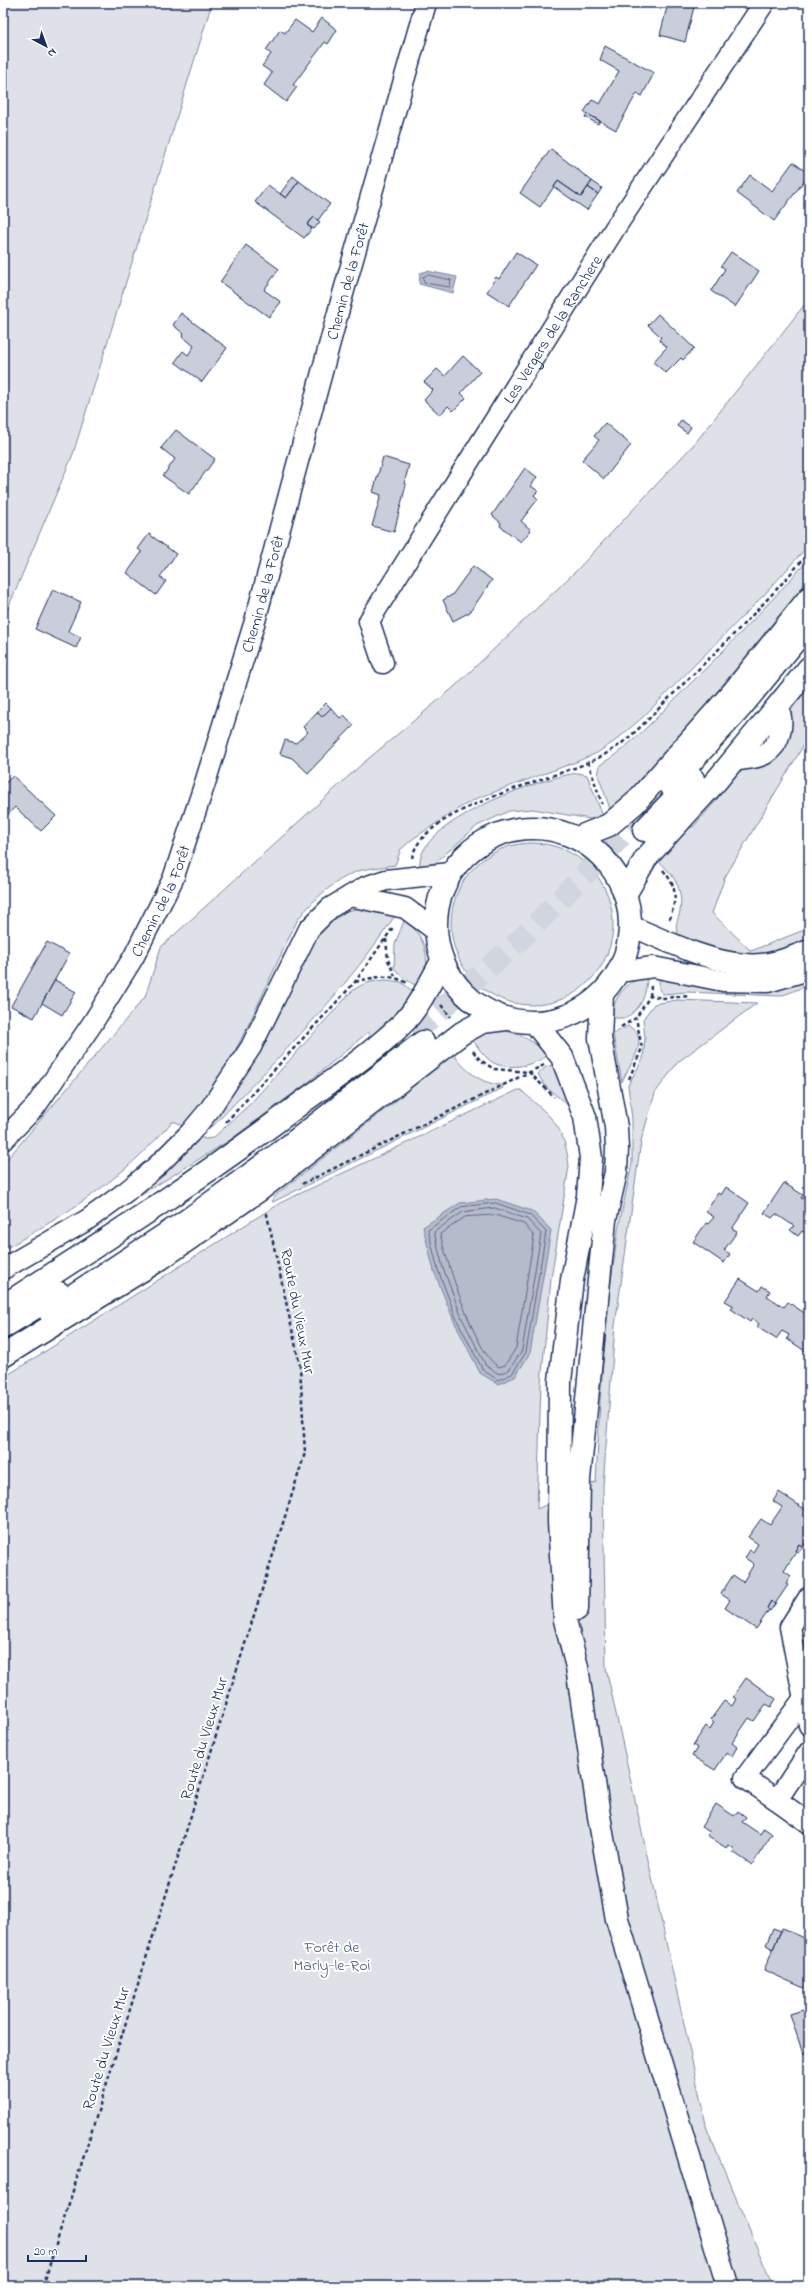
<svg xmlns="http://www.w3.org/2000/svg" width="812" height="2289" viewBox="0 0 812 2289" font-family="'Indie Flower',sans-serif">
  <style>
    .green { fill: #dee1e7; stroke: #7c88a2 }
    .water { fill: #b5bbca; stroke: #77839f }
    .lines { fill: none; stroke-linecap: round; stroke-linejoin: round }
    .shore { stroke: #596789; stroke-width: 1 }
    .building { fill: #caceda; stroke: #1b2f5e }
    .major-tunnel { stroke: #d1d5df; stroke-width: 22; stroke-dasharray: 22 11; stroke-linecap: butt }
    .minor-casing { stroke: #1b2f5e; stroke-width: 23 }
    .major-casing { stroke: #1b2f5e; stroke-width: 25 }
    .path { stroke: #1b2f5e; stroke-width: 2.5; stroke-dasharray: 4 3; stroke-linecap: butt }
    .minor { stroke: #fff; stroke-width: 20 }
    .major { stroke: #fff; stroke-width: 22 }
    .labels { text-anchor: middle; stroke-width: 4; stroke-linejoin: round; paint-order: stroke }
    .street-label { font-size: 16px; fill: #1b2f5e; stroke: #fff }
    .park-label { font-size: 16px; fill: #4c5c80; stroke: #fff }
  </style>
  <rect width="100%" height="100%" fill="#fff"/>
  <filter id="ink" filterUnits="userSpaceOnUse"><feTurbulence type="fractalNoise" baseFrequency=".025" numOctaves="2"/><feDisplacementMap in="SourceGraphic" scale="8" xChannelSelector="R" yChannelSelector="G"/><feConvolveMatrix kernelMatrix="1 2 1 2 8 2 1 2 1" color-interpolation-filters="sRGB"/></filter>
  <g filter="url(#ink)">
    <path class="green" d="M3 3H212L73 454 3 620Z
      M809 299V544L805 549 765 594 643 717 615 741 597 753 576 762 478 798 461 807 414 838 401 849 395 865C383 867 369 868 358 871 334 880 313 900 298 919 263 989 236 1067 184 1127L176 1122H172C119 1182 71 1211 3 1250V1164L145 997 161 947 362 764 453 688 576 571 695 443Z
      M809 559V578L799 591 707 704 636 784 640 791 613 817 598 775 600 765C631 746 656 718 681 693 725 650 768 605 809 559Z
      M809 684V736L725 877 712 913 751 951 809 928V940C791 947 769 956 749 955 725 953 700 942 678 935 674 923 678 922 680 911 684 889 673 873 656 859L680 832 694 826 713 804Z
      M578 773 587 775 603 816 596 820 533 809 509 811 477 826 435 863 420 867C414 822 543 777 578 773Z
      M451 924a81 81 0 1 1 162 0a81 81 0 1 1-162 0Z
      M360 908 396 914C345 992 279 1057 215 1124L206 1130 250 1066 305 951 323 927 347 911Z
      M404 921C421 929 429 953 426 970 424 976 421 982 419 988L401 976 394 968 395 944Z
      M640 977H647C646 996 642 1007 626 1018H613C612 998 624 986 640 977Z
      M660 977 809 978V985L781 996 687 992 663 994C657 990 659 983 660 977Z
      M386 980 401 982 416 994 371 1036 368 1032 310 1081 230 1140 141 1195 199 1137 206 1139 213 1138 250 1104 351 992C362 983 372 981 386 980Z
      M677 1000 757 1003 678 1062 655 1093 641 1141 615 1326 603 1486 606 1668 707 2129 773 2286H3V1378L280 1203 518 1090H521C526 1094 530 1099 535 1103 559 1123 565 1135 569 1166L551 1279 541 1383 537 1509 596 1482 600 1400 608 1304 618 1230 632 1163V1119L628 1085 643 1059 645 1038 643 1019 654 1004Z
      M628 1026C653 1038 628 1066 622 1082L613 1034Z
      M496 1028C518 1034 533 1038 547 1056 533 1065 512 1070 496 1064 485 1060 476 1044 469 1035Z
      M451 1051C464 1069 479 1084 502 1085L503 1088 273 1202 271 1201 277 1194 402 1096 400 1093Z
      M552 1065 570 1107 545 1086 538 1074 546 1067Z"/>
    <path class="water" d="M427 271 457 277 453 293 419 284 420 273Z
      M496 1199 532 1211 551 1230 530 1353 515 1377 498 1384 480 1373 454 1321 434 1271 423 1227 460 1203Z"/>
    <g class="lines">
      <path class="shore" d="M428 275 451 280 450 287 424 283 423 277Z
        M496 1203 530 1215 546 1232 526 1352 512 1374 498 1380 483 1370 457 1320 438 1270 428 1230 461 1207Z
        M495 1208 527 1219 541 1234 522 1350 509 1370 499 1374 486 1366 462 1318 443 1268 434 1232 463 1212Z
        M495 1215 524 1224 534 1236 516 1348 505 1365 499 1367C476 1356 447 1261 440 1234L465 1217Z"/>
    </g>
    <path class="building" d="M668 3H695L685 42 660 35Z
      M322 18 337 30 328 44 325 42 293 85 297 87 286 102 264 85 272 73 262 66 271 54 266 50 280 30 285 33 295 20 312 32Z
      M605 46 654 73 642 96 637 93 616 130 584 112 592 100 600 104 619 71 600 60Z
      M587 114 600 121 598 124 585 117Z
      M551 149 592 181 581 197 558 181 540 207 520 193Z
      M793 162 809 174 774 221 737 193 750 175 772 191Z
      M293 176 299 181 286 198 280 194Z
      M299 181 330 204 318 220 314 217 307 225 312 229 304 238 255 202 268 185 286 198Z
      M558 181 581 197 588 187 598 194 587 210 554 187Z
      M592 181 602 188 598 194 588 187Z
      M314 217 320 222 314 229 307 225Z
      M246 245 279 269 264 290 281 302 269 317 220 282Z
      M516 252 536 265 509 306 487 292 496 277 499 279Z
      M731 252 759 271 735 307 711 291 725 269 721 266Z
      M181 313 227 348 202 382 175 362 183 351 188 355 194 346 182 336 184 334 173 325Z
      M658 314 694 348 683 360 681 358 666 373 653 362 667 347 659 340 661 337 648 325Z
      M463 356 480 372 461 393 466 398 453 411 448 406 440 415 424 400 433 390 424 382 437 369 445 376Z
      M681 420 691 427 687 433 677 426Z
      M605 423 631 445 604 479 582 460 599 440 594 436Z
      M176 430 215 459 189 494 163 476 175 459 161 448Z
      M383 457 409 465 404 484 406 485 394 532 372 526 381 495 373 492Z
      M525 468 537 477 531 486 538 491 534 495 538 499 521 521 531 530 521 542 500 526 501 523 492 515Z
      M149 534 176 554 160 577 166 581 156 595 127 573 142 552 138 549Z
      M473 566 492 580 470 612 453 621 443 600 452 595Z
      M53 589 81 602 68 631 81 637 76 648 35 629Z
      M326 703 331 708 322 717 317 712Z
      M331 708 340 718 344 715 354 725 308 773 292 758 280 754 285 740 296 743 308 732 303 727 317 712 322 717Z
      M13 776 56 816 41 831 15 807 3 820V785Z
      M3 861 8 866 3 871Z
      M47 942 69 954 34 1018 11 1006Z
      M55 980 76 992 62 1015 42 1003Z
      M784 1183 803 1195 801 1198 809 1201V1235L802 1231 798 1236 790 1230 794 1226 776 1214 772 1218 764 1213Z
      M726 1187 749 1203 732 1229 737 1232 724 1250 730 1254 724 1263 693 1242 706 1223 708 1224 714 1217 706 1212 718 1193 721 1195Z
      M740 1279 759 1291 762 1286 770 1291 767 1296 784 1307 788 1302 809 1316V1346L805 1351 787 1339 789 1335 782 1331 776 1339 757 1327 759 1324 752 1319 750 1322 731 1309 734 1306 725 1301Z
      M779 1492 809 1512V1537L803 1547 799 1544 795 1551 796 1552 784 1571 791 1576 786 1584 788 1585 775 1604 771 1601 767 1608 769 1610 756 1629 725 1608 730 1600 721 1594 733 1575 743 1582 754 1564 745 1558 750 1550 753 1552 758 1544 748 1537 761 1519 770 1525 782 1507 773 1501Z
      M799 1544 803 1547 798 1553 795 1551Z
      M771 1601 775 1604 770 1611 767 1608Z
      M746 1678 776 1699 771 1707 766 1704 754 1721 749 1718 732 1743 737 1747 732 1756 727 1752 715 1770 692 1756 697 1748 693 1745 706 1726 710 1729 714 1722 711 1719 724 1701 732 1706 736 1699 733 1697Z
      M716 1804 734 1816 738 1811 746 1817 742 1822 760 1834 764 1828 772 1834 752 1865 733 1852 735 1849 728 1845 726 1848 707 1835 710 1832 701 1827Z
      M773 1928 781 1931 773 1949 766 1945Z
      M782 1928 809 1940V1983L806 1989 764 1970Z
      M809 2008V2052L803 2054 790 2014Z"/>
    <g class="lines">
      <path class="major-tunnel" d="M414 1033 520 940 636 822"/>
      <g class="minor-casing">
        <g id="minor">
          <path id="s1" d="M383 663 369 621 615 228 764 3"/>
          <path d="M734 761C742 759 757 759 765 754 781 744 785 723 778 707"/>
          <path d="M350 896 405 908 435 930"/>
          <path d="M631 926C667 941 705 961 744 964 766 967 789 958 809 950"/>
          <path d="M619 972 653 967 723 981 768 982 809 970"/>
          <path id="s2" d="M3 1140 35 1107 92 1024 133 958 173 879 205 783 255 621 343 294 426 3"/>
          <path d="M3 1269 87 1220 127 1191 156 1167 190 1133 210 1109 251 1047 309 929 330 908 365 887 386 880 450 873"/>
          <path d="M809 1597 790 1627 809 1725"/>
          <path d="M804 1698 745 1778 777 1800 809 1752"/>
          <path d="M777 1800 809 1823"/>
        </g>
      </g>
      <g class="major-casing">
        <path id="major" d="M670 785 741 707 809 624
          M436 925a97 97 0 1 1 194 0a97 97 0 1 1-194 0Z
          M644 830 693 779
          M577 838 609 825 635 803 734 691 809 598
          M626 893 646 858 717 780 809 668
          M535 1023 562 1057 585 1117 591 1158 588 1196 572 1280 560 1381 559 1522 565 1620 577 1667 599 1816 617 1919 728 2286
          M3 1306C104 1241 204 1177 300 1104 333 1080 378 1049 406 1020 421 1003 431 981 442 961
          M49 1311 189 1219 281 1152 423 1042
          M3 1327 59 1293
          M3 1356 160 1259 258 1191 462 1033 482 1022 506 1019
          M577 1609 579 1479 605 1220 616 1172 617 1149 616 1127 600 1038 602 995"/>
      </g>
      <path class="path" d="M588 762 602 804
        M412 858C422 806 556 780 598 758 627 744 649 718 671 696 719 649 767 603 809 552
        M663 870C679 889 676 899 669 922
        M386 939 388 960 395 976
        M355 982C375 977 389 973 407 983
        M650 996 651 986
        M441 1005 451 1017
        M621 1027 636 1018 650 996 664 998 690 996
        M473 1051 480 1060 494 1069 529 1072 554 1097
        M629 1079 642 1048 636 1018
        M226 1122 355 982 394 926
        M302 1184 544 1065
        M43 2286 305 1453 300 1366 266 1210"/>
      <use href="#minor" class="minor"/>
      <use href="#major" class="major"/>
    </g>
  </g>
  <g class="labels">
    <g class="street-label">
      <text dy="6" stroke="none"><textPath href="#s2" startOffset="936">Chemin de la Forêt</textPath></text>
      <text dy="6" stroke="none"><textPath href="#s1" startOffset="389">Les Vergers de la Ranchere</textPath></text>
      <text dy="6" stroke="none"><textPath href="#s2" startOffset="612">Chemin de la Forêt</textPath></text>
      <text dy="6" stroke="none"><textPath href="#s2" startOffset="288">Chemin de la Forêt</textPath></text>
      <text transform="translate(299 1311) rotate(79)" y="6">Route du Vieux Mur</text>
      <text transform="translate(203 1738) rotate(-73)" y="6">Route du Vieux Mur</text>
      <text transform="translate(105 2048) rotate(-73)" y="6">Route du Vieux Mur</text>
    </g>
    <g class="park-label">
      <text x="332" y="1952">Forêt de<tspan x="332" dy="18">Marly-le-Roi</tspan></text>
    </g>
  </g>
  <rect width="812" height="2289" fill="none" stroke="#fff" stroke-width="16"/>
  <rect x="8" y="8" width="796" height="2273" fill="none" stroke="#1b2f5e" stroke-width="1.5" filter="url(#ink)"/>
  <g transform="translate(46 46) rotate(139)" stroke="#ffffff" stroke-width="3" paint-order="stroke">
  <path d="M0-3L7 15L0 10L-7 15Z" fill="#1b2f5e"/>
  <text y="-6" font-size="11" font-weight="bold" text-anchor="middle" fill="#1b2f5e">N</text>
  </g>
  <path d="M28 2255v6h58v-6" fill="none" stroke="#1b2f5e" stroke-width="2"/>
  <text x="34" y="2255" font-size="12" fill="#1b2f5e" stroke="#ffffff" stroke-width="3" paint-order="stroke">20 m</text>
</svg>
